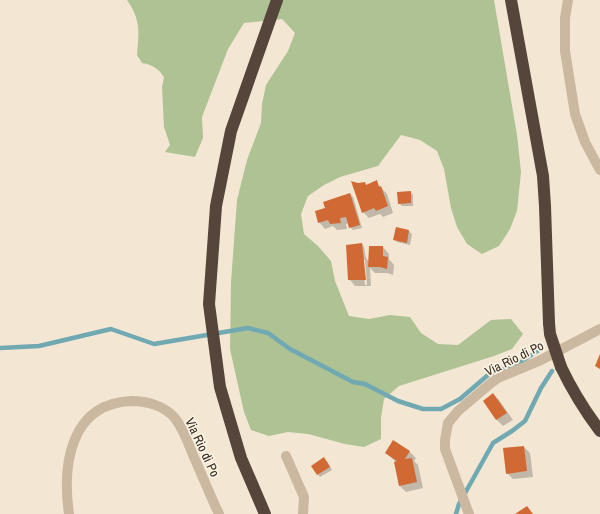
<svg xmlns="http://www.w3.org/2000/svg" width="600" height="514" viewBox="0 0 600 514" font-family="'Archivo Narrow',sans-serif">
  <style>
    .green { fill: #aec294 }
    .shadow { fill: #0003; fill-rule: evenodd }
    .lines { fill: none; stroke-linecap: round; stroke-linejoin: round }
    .stream { stroke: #71a9b2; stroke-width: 4.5 }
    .building { fill: #d16934 }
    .minor { stroke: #cbb8a0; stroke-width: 10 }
    .highway { stroke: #56453a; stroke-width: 12 }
    .highway-bridge { stroke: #56453a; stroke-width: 12 }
    .labels { text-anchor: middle; stroke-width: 3.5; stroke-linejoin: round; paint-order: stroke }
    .street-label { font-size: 13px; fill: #342b24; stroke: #faf1e1 }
  </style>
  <rect width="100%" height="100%" fill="#f3e7d4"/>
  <path class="green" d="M127 0H494L517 135 521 172 517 211 510 229 499 246 482 254 467 244 457 227 451 208 444 169 437 151 420 140 401 135 378 166 340 177 324 185 308 196 301 214 304 234 318 246 331 261 335 281 349 316 369 319 390 315 410 317 421 333 438 344 458 345 491 320 511 319 523 334 512 349 494 356 399 386 384 399 381 418V439L364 447 345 444 308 434 288 432 269 436 251 430 244 412 230 349 231 282 237 200 247 160 261 123 262 104 266 85 288 51 295 33 282 19 244 23 228 49 202 117 203 138 195 157 165 152 170 145 164 127 162 87 164 77C158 68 153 65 142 63L137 55C139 30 141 21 127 0Z"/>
  <path class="shadow" d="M376 182 387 194 393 213 383 217 380 214 369 218 363 212 358 184 364 183 366 185Z
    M410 192 413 195V206H402L399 203Z
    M350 194 353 197 362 228 353 230 350 227 349 223 346 224 347 229 337 230 333 226 325 229 319 222 327 209Z
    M396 228 409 231 412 234 410 245 397 242 394 239Z
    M362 244 364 247 366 258 369 262 383 247 389 254V259L394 265 393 275 387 273H375L370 268 371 286H355L349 279ZM363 260H365L367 285H365Z
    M493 394 499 400 513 420 503 426 497 420 484 401Z
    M393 442 410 452 416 458 414 461 418 465 423 488 406 492 399 485 395 461 386 453Z
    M524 447 530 453 533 477 513 479 507 473Z
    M327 461 332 470 320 477 318 475Z"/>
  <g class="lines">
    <path class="stream" d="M0 348 39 346 111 329 154 344 248 328 268 333 290 349 353 382 365 384 398 401 423 409H441L460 399 488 375 521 362 542 348
      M456 514 459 504 493 443 512 431 525 421 541 388 552 371"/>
  </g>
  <path class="building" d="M377 180 379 187 381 186 388 206 376 211 374 208 362 213 351 181 358 183 365 182 366 185Z
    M411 191V203L398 204 397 192Z
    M350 193 360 225 349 228 346 217 340 218 341 223 330 224 328 220 318 223 315 211 325 208 323 202Z
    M396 227 409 230 407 243 393 240Z
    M362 243 366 280H348L346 245Z
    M369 246H383V256L388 257 387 269 380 267H368Z
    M600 354V369L595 366Z
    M493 393 507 413 496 420 483 401Z
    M393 440 410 451 405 459 412 458 417 482 399 486 394 462 397 461 385 453Z
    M524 446 527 471 506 474 503 448Z
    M324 457 330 467 317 475 311 466Z
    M527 506 533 514H515Z"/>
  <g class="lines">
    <path class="minor" d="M568 0 565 18V51L575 114 585 142 600 170
      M286 456 304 497 303 514
      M69 514C62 465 70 403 132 401 147 401 164 406 174 417 183 428 188 442 193 455 202 475 210 495 219 514
      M469 514 445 449V440L448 423 458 411 491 383 498 378 539 361 600 329"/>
    <path class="highway" d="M511 0 543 176 545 206 549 323
      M561 367C572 390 585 411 600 431
      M265 514 241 458 220 387 209 304 216 206 231 131 277 0"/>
    <path class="highway-bridge" d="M549 323 550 334 561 367"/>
  </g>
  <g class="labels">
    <g class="street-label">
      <text transform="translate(514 358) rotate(-26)" y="5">Via Rio di Po</text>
      <text transform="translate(203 447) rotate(65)" y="5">Via Rio di Po</text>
    </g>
  </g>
</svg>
